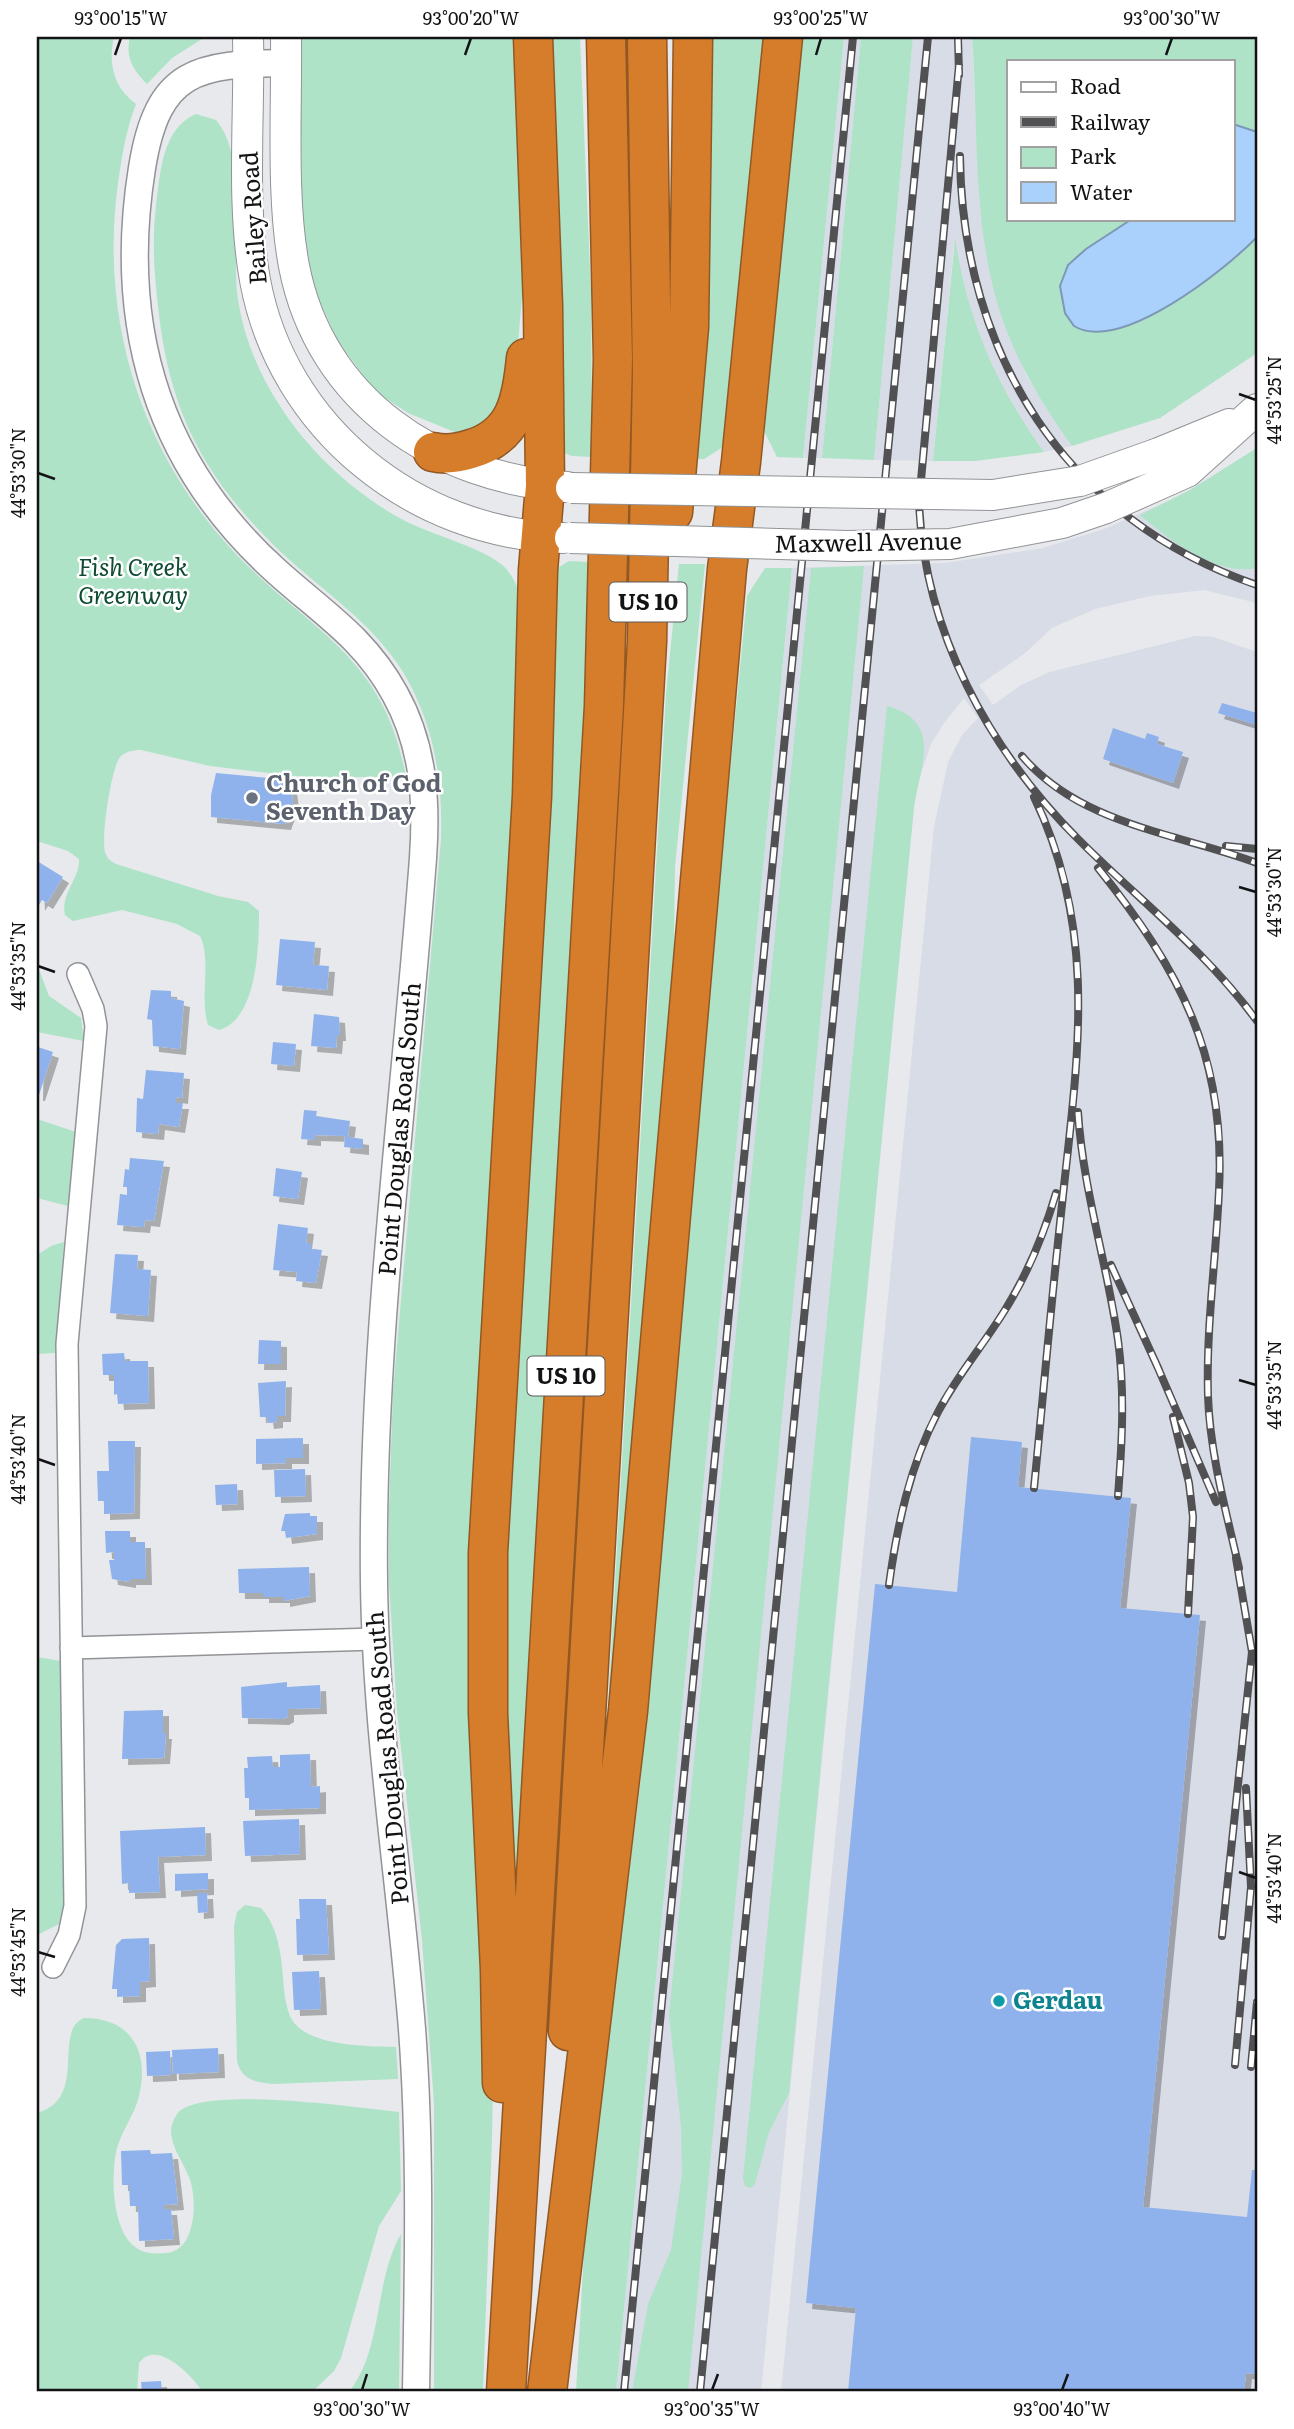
<svg xmlns="http://www.w3.org/2000/svg" width="1294" height="2429" viewBox="0 0 1294 2429" font-family="Literata,serif">
  <style>
    .built { fill: #d7dce6 }
    .green { fill: #aee3c7; fill-rule: evenodd }
    .water { fill: #aad1fc; stroke: #7d98b7; stroke-width: 2 }
    .building { fill: #8fb2ec; filter: url(#shadow) }
    .lines { fill: none; stroke-linecap: round; stroke-linejoin: round }
    .minor-casing { stroke: #919396; stroke-width: 24 }
    .tertiary-casing { stroke: #919396; stroke-width: 29 }
    .secondary-casing { stroke: #919396; stroke-width: 32 }
    .motorway-casing { stroke: #925824; stroke-width: 41 }
    .minor { stroke: #fff; stroke-width: 21 }
    .tertiary { stroke: #fff; stroke-width: 26 }
    .secondary { stroke: #fff; stroke-width: 30 }
    .motorway { stroke: #d67d2c; stroke-width: 38 }
    .rail-casing { stroke: #515154; stroke-width: 8 }
    .rail { stroke: #fff; stroke-width: 5; stroke-dasharray: 16; stroke-linecap: butt }
    .secondary-bridge-casing { stroke: #919396; stroke-width: 32; stroke-linecap: butt }
    .secondary-bridge { stroke: #fff; stroke-width: 30 }
    .ticks { fill: none; stroke: #131315; stroke-width: 2.5 }
    .worship-dot { fill: #6b7280; stroke: #fff; stroke-width: 2.5 }
    .culture-dot { fill: #0f9aa8; stroke: #fff; stroke-width: 2.5 }
    .labels { text-anchor: middle; stroke-width: 5; stroke-linejoin: round; paint-order: stroke }
    .shield { fill: #fff; stroke: #5a5a5b; stroke-width: 2 }
    .shield-label { font-size: 23px; font-weight: bold; fill: #131315 }
    .street-label { font-size: 24px; fill: #131315; stroke: #fff }
    .park-label { font-size: 24px; font-style: italic; fill: #0e4b32; stroke: #fff }
    .worship-label { font-size: 24px; font-weight: bold; fill: #5b616d; stroke: #fff; text-anchor: start }
    .culture-label { font-size: 24px; font-weight: bold; fill: #0d838f; stroke: #fff; text-anchor: start }
    .neatline { fill: none; stroke: #131315; stroke-width: 2.5 }
    .ticks-label { font-size: 18px; text-anchor: middle; fill: #131315 }
  </style>
  <defs>
    <filter id="shadow"><feDropShadow dx="6" dy="6" stdDeviation="0" flood-color="#0004"/></filter>
  </defs>
  <rect width="100%" height="100%" fill="#e7e9ec"/>
  <path class="built" d="M844 37H861L822 458H803Z
    M913 37H972L979 195 985 243 998 304 1026 375 1072 446 1044 452 1005 395 975 328 954 243 933 461 874 460Z
    M1257 448V603L1204 590 1150 596 1095 609 1052 628 1024 654 979 685 993 705 1021 685 1050 672 1195 636 1213 637 1257 652V2392H781L934 827 948 762 962 735 978 718 964 698 944 723 931 744 918 782 914 807 761 2392H616L792 568 945 563 1043 548 1104 529 1178 497Z"/>
  <path class="green" d="M37 37H114C108 63 113 87 136 104 125 132 121 162 117 191 101 324 142 454 234 552 310 632 384 654 406 777H304L210 766 141 750C133 750 126 751 120 757 111 769 101 836 105 852 107 858 110 861 116 864L218 896 248 902 259 911C259 944 258 1019 219 1030L208 1025C199 996 212 961 200 936L177 924 122 910 73 921 65 915C60 894 80 879 79 859L68 851 37 841Z
    M130 37H205L172 58 147 84C133 70 125 57 130 37Z
    M300 37H521L524 273 518 343 499 420 457 433 408 413 376 392 338 342 314 288 302 226Z
    M549 37H580L591 293 592 457 572 456 559 451Z
    M704 37H773L731 442 704 459H688Z
    M801 37H844L803 458 777 457 763 429Z
    M861 37H913L874 460 822 458Z
    M972 37H1257V353L1160 418 1072 446C1045 408 1021 370 1005 326 971 234 979 133 972 37ZM1009 61H1233V219H1009Z
    M196 114 216 120C248 157 232 245 237 292 242 333 257 371 280 406 308 450 349 488 394 515 424 533 479 546 501 564 511 572 516 584 521 595L492 2137 483 2392H434V2103L422 1940 397 1712 389 1582V1508L393 1392 441 839C443 780 434 724 403 672 372 622 325 593 283 554 205 480 169 413 158 306 154 273 152 240 156 206 160 174 162 128 196 114Z
    M955 239C969 324 995 383 1044 452L975 461H933Z
    M1257 448V568C1217 577 1168 539 1140 515L1192 489Z
    M569 561 589 562 587 649 516 1888H505L497 1728 551 572Z
    M679 564H705L675 867 672 1067 601 1828 666 694Z
    M864 566 688 2392H632L648 2304 671 2250 682 2174 681 2126 669 2015 811 568Z
    M765 568H792L616 2392H576L586 2218 640 1785 698 1132 703 1052 747 596Z
    M887 706C944 722 920 766 914 807L789 2093 769 2132 755 2184 751 2188 745 2186 743 2178Z
    M37 971 40 972 49 996 81 1018 84 1041 37 1032Z
    M37 1119 76 1132 68 1206 37 1198Z
    M64 1242 55 1353 37 1354V1255L51 1246Z
    M37 1657 61 1661 64 1902 59 1924 37 1935Z
    M245 1905 261 1908C272 1920 277 1935 280 1952 284 1972 282 1997 290 2016 303 2047 368 2046 396 2047L398 2079 273 2084C256 2083 241 2079 237 2061L234 1926 237 1912Z
    M84 2018C136 2018 151 2058 137 2103 131 2120 120 2134 116 2152 111 2178 112 2229 135 2247 144 2254 156 2254 166 2253 195 2251 197 2205 191 2183 185 2160 160 2138 177 2114 198 2084 361 2108 399 2112L401 2191 379 2226 341 2358 334 2371 312 2392H203C192 2376 157 2338 139 2363L137 2392H37V2113C89 2099 52 2031 84 2018Z
    M401 2234 399 2392H349C384 2347 373 2283 401 2234Z"/>
  <path class="water" d="M1233 124 1257 132V237C1225 270 1120 354 1074 326L1065 313 1060 286 1068 265 1086 249 1132 219H1233Z"/>
  <path class="building" d="M1222 703 1257 713V725L1218 713Z
    M1113 728 1145 739 1147 733 1159 737 1157 744 1183 752 1173 783 1103 759Z
    M216 773 290 780 293 802 285 824 211 817V795Z
    M37 861 63 877 47 903 42 900 39 905Z
    M280 939 315 942 313 965 329 966 327 990 276 985Z
    M151 990 171 991V998L184 1001 180 1049 153 1046 152 1020 147 1019Z
    M314 1014 339 1017 340 1035H337L336 1048 311 1046Z
    M273 1042 296 1044 294 1066 271 1064Z
    M38 1047 53 1052 39 1095H37Z
    M146 1070 184 1073 182 1098 176 1097V1103H183L179 1127 159 1124 158 1134 136 1132 137 1098 143 1099Z
    M304 1110 317 1111 316 1116 350 1121 348 1137 363 1139V1149L344 1147 345 1136 315 1135V1140L301 1139Z
    M130 1158 164 1161 154 1221 145 1220 144 1227 117 1225 120 1194 127 1195V1187H123L125 1169 129 1170Z
    M276 1168 302 1172 298 1199 273 1196Z
    M278 1224 308 1228 306 1243H311V1249L322 1250 316 1283 296 1281 297 1272 273 1270Z
    M115 1254 138 1255 137 1269 151 1270 148 1316 110 1313Z
    M259 1340 281 1341V1364H258Z
    M124 1353 125 1361H148L149 1403 118 1404 117 1394 114 1395V1375H103L102 1354Z
    M286 1381 285 1416H277V1422L268 1423 267 1417H260L258 1383Z
    M971 1437 1022 1442 1018 1487 1131 1498 1120 1608 1200 1615 1143 2207 1247 2217 1252 2170H1257V2374L1246 2373 1244 2392H848L856 2308 806 2303 875 1584 957 1592Z
    M303 1438V1458H286V1463L256 1464V1439Z
    M108 1441H135L134 1513 104 1514V1501H98L97 1471H109Z
    M305 1469 306 1496 275 1497 274 1470Z
    M237 1484 238 1504 216 1505 215 1485Z
    M310 1513V1516H317V1534L286 1538 285 1531H281L285 1514Z
    M105 1531H130V1542H145L146 1579H130V1582L112 1579 109 1560H114V1552L106 1553Z
    M309 1567 310 1596 284 1601V1597H263V1593H239L238 1569Z
    M287 1682V1687L320 1685 321 1708 288 1709V1716L283 1719 242 1718 241 1687Z
    M163 1710V1733H166L164 1758 122 1759 124 1711Z
    M310 1754 311 1787 320 1786V1808L249 1810V1798H245L244 1768H248L247 1757 272 1756 273 1767H280V1755Z
    M299 1819 300 1854 245 1856 243 1821Z
    M205 1827 206 1855 158 1857 160 1892 129 1893V1883L122 1884 120 1831Z
    M208 1873V1889L175 1891V1874Z
    M197 1893H207L208 1912 198 1913Z
    M299 1899H326L329 1954 297 1955 296 1919H300Z
    M149 1938 150 1981 140 1982V1996L117 1997V1989H112L116 1945 122 1939Z
    M319 1971 321 2009 294 2010 292 1972Z
    M218 2048 219 2072 173 2074 172 2050Z
    M170 2051 171 2075 147 2076 146 2052Z
    M150 2150 151 2154 172 2153 178 2204 164 2205V2209H171L174 2239 139 2241 138 2206H130L129 2185H122L121 2151Z
    M161 2381 162 2392H142L141 2382Z"/>
  <g class="lines">
    <g class="minor-casing">
      <path id="minor" d="M71 1648 376 1639
        M53 1967 69 1935 75 1906 67 1344 96 1026 93 1009 78 974"/>
    </g>
    <g class="tertiary-casing">
      <path id="tertiary" d="M287 63C197 64 158 69 142 168 117 324 156 462 275 570 321 612 364 637 395 694 424 746 427 801 423 858 405 1099 371 1341 374 1583 376 1733 400 1880 412 2029 421 2150 418 2271 416 2392"/>
    </g>
    <g class="secondary-casing">
      <path id="secondary" d="M248 37C250 115 241 203 255 280 282 428 415 534 563 538
        M286 37C287 107 281 198 294 266 320 401 437 478 567 487
        M1156 454 1229 424
        M1169 480 1187 472 1257 409"/>
    </g>
    <g class="motorway-casing">
      <path id="motorway" d="M433 452C446 455 459 453 471 449 516 436 522 399 526 358
        M673 512 689 327 693 37
        M568 2031 647 642 652 373 647 37
        M502 2083 500 1970 488 1713V1553L532 796 538 570 545 486 543 306 533 37
        M506 2392 604 706 613 359 606 37
        M547 2392 628 1711 727 569 741 462 783 37"/>
    </g>
    <use href="#minor" class="minor"/>
    <use href="#tertiary" class="tertiary"/>
    <use href="#secondary" class="secondary"/>
    <use href="#motorway" class="motorway"/>
    <g class="rail-casing">
      <path id="rail" d="M958 37 959 75
        M959 65 919 502C924 631 988 749 1079 840 1139 900 1206 951 1257 1021
        M960 156C962 354 1066 520 1257 585
        M1022 756C1081 825 1177 833 1257 863
        M1226 846 1257 849
        M1098 868C1180 970 1226 1056 1219 1190 1216 1259 1206 1327 1208 1396 1210 1454 1226 1511 1239 1568
        M1078 1112C1083 1190 1107 1263 1118 1340 1125 1392 1122 1444 1118 1496
        M1111 1265 1159 1370
        M1155 1361 1216 1502
        M1173 1417 1189 1483 1193 1517 1188 1614
        M1034 1488C1043 1397 1051 1305 1061 1214 1076 1068 1101 936 1034 797
        M889 1585C897 1526 910 1465 938 1412 957 1376 984 1344 1005 1310 1028 1273 1044 1234 1056 1193
        M1222 1936 1252 1652 1236 1558
        M1235 2065 1251 1887 1246 1788
        M1251 2067 1257 2002
        M624 2392 853 37
        M700 2392 928 37"/>
    </g>
    <use href="#rail" class="rail"/>
    <g class="secondary-bridge-casing">
      <path id="secondary-bridge" d="M571 488 993 495 1080 481 1156 454
        M570 538 847 546 950 544 1062 523 1106 508 1169 480"/>
    </g>
    <use href="#secondary-bridge" class="secondary-bridge"/>
  </g>
  <path class="ticks" d="M115 55 121 38M465 55 471 38M816 55 821 38M1166 55 1172 38M1239 394 1256 400M38 473 55 479M1239 887 1256 892M38 966 55 972M1239 1380 1256 1385M38 1459 55 1465M1239 1872 1256 1878M38 1952 55 1957M362 2390 367 2374M712 2390 718 2374M1062 2390 1068 2374"/>
  <circle class="worship-dot" cx="252" cy="798" r="7"/>
  <circle class="culture-dot" cx="999" cy="2001" r="7"/>
  <g class="labels">
    <g class="shield">
      <rect x="609.5" y="582.5" width="77" height="39" rx="5"/>
      <rect x="527.5" y="1356.5" width="77" height="39" rx="5"/>
    </g>
    <g class="shield-label">
      <text x="648" y="610">US 10</text>
      <text x="566" y="1384">US 10</text>
    </g>
    <g class="street-label">
      <text transform="translate(254 218) rotate(-94)" y="8">Bailey Road</text>
      <text transform="translate(868 543) rotate(-1)" y="8">Maxwell Avenue</text>
      <text transform="translate(400 1129) rotate(-85)" y="8">Point Douglas Road South</text>
      <text transform="translate(388 1758) rotate(-95)" y="8">Point Douglas Road South</text>
    </g>
    <g class="park-label">
      <text x="133" y="576">Fish Creek<tspan x="133" dy="28">Greenway</tspan></text>
    </g>
    <g class="worship-label">
      <text x="266" y="792">Church of God<tspan x="266" dy="28">Seventh Day</tspan></text>
    </g>
    <g class="culture-label">
      <text x="1013" y="2009">Gerdau</text>
    </g>
  </g>
  <rect width="1294" height="2429" fill="none" stroke="#ffffff" stroke-width="77"/>
  <rect x="1007" y="60" width="228" height="161" fill="#ffffff" stroke="#a1a1a1" stroke-width="2"/>
  <rect x="1021" y="82" width="35" height="10" fill="#ffffff" stroke="#a1a1a1" stroke-width="2"/>
  <text x="1070" y="94" font-size="21" fill="#131315">Road</text>
  <rect x="1021" y="117" width="35" height="10" fill="#515154" stroke="#a1a1a1" stroke-width="2"/>
  <text x="1070" y="130" font-size="21" fill="#131315">Railway</text>
  <rect x="1021" y="147" width="35" height="21" fill="#aee3c7" stroke="#a1a1a1" stroke-width="2"/>
  <text x="1070" y="164" font-size="21" fill="#131315">Park</text>
  <rect x="1021" y="182" width="35" height="21" fill="#aad1fc" stroke="#a1a1a1" stroke-width="2"/>
  <text x="1070" y="200" font-size="21" fill="#131315">Water</text>
  <rect x="38" y="38" width="1218" height="2352" class="neatline"/>
  <g class="ticks-label">
    <text x="121" y="25">93°00'15"W</text>
    <text x="471" y="25">93°00'20"W</text>
    <text x="821" y="25">93°00'25"W</text>
    <text x="1172" y="25">93°00'30"W</text>
    <text transform="translate(1275 400) rotate(-90)" y="6">44°53'25"N</text>
    <text transform="translate(19 473) rotate(-90)" y="6">44°53'30"N</text>
    <text transform="translate(1275 892) rotate(-90)" y="6">44°53'30"N</text>
    <text transform="translate(19 966) rotate(-90)" y="6">44°53'35"N</text>
    <text transform="translate(1275 1385) rotate(-90)" y="6">44°53'35"N</text>
    <text transform="translate(19 1459) rotate(-90)" y="6">44°53'40"N</text>
    <text transform="translate(1275 1878) rotate(-90)" y="6">44°53'40"N</text>
    <text transform="translate(19 1952) rotate(-90)" y="6">44°53'45"N</text>
    <text x="362" y="2416">93°00'30"W</text>
    <text x="712" y="2416">93°00'35"W</text>
    <text x="1062" y="2416">93°00'40"W</text>
  </g>
</svg>
